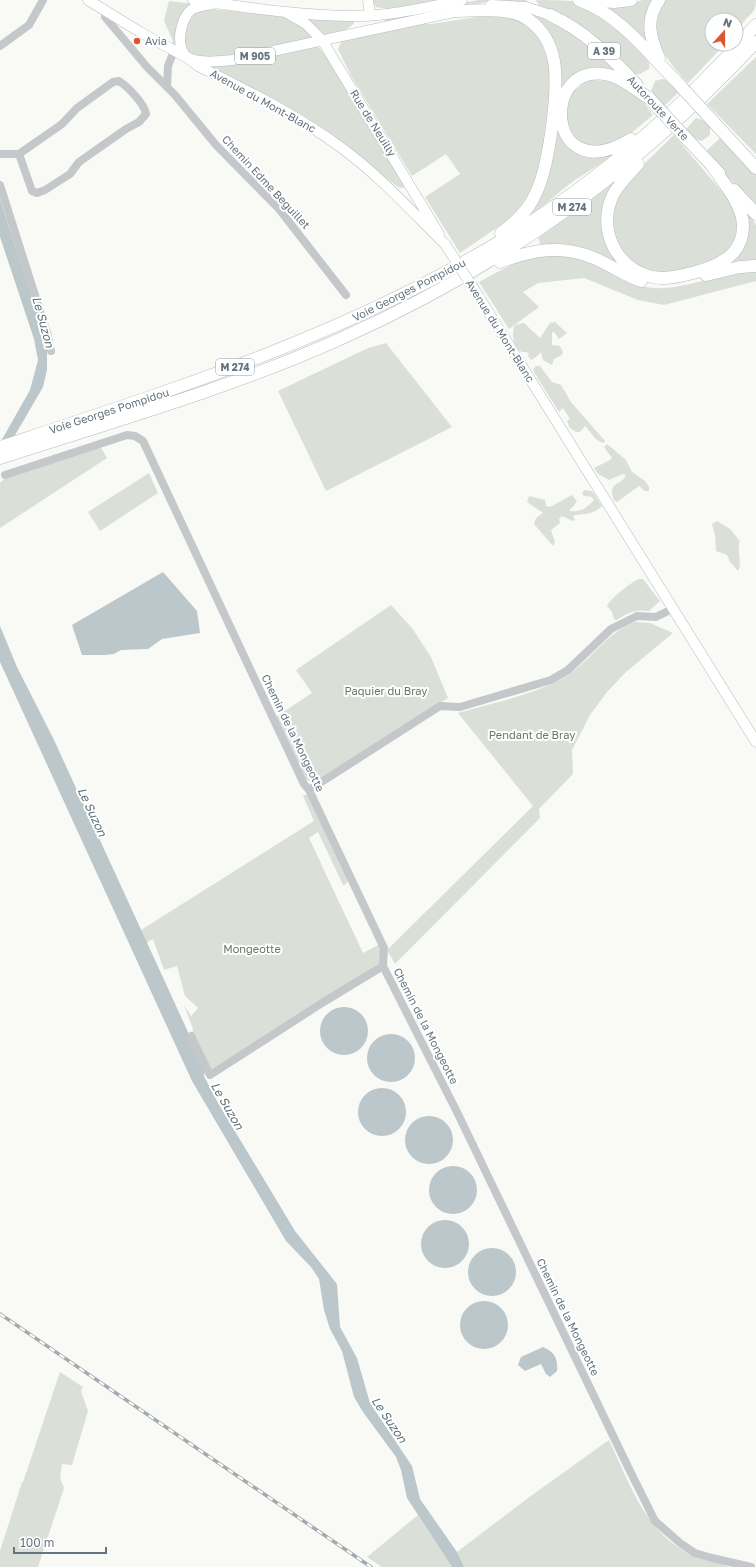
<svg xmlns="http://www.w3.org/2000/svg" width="756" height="1567" viewBox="0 0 756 1567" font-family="'Golos Text',sans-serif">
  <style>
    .green { fill: #dae0d7 }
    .water { fill: #bbc7ca }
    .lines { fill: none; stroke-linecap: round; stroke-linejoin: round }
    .major-casing { stroke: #b7bcbf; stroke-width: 11 }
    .highway-casing { stroke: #b7bbbd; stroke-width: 13 }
    .minor { stroke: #c4c8cb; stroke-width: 8 }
    .major { stroke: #fff; stroke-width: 10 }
    .highway { stroke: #fff; stroke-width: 12 }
    .rail-casing { stroke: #a3aaaf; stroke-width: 3.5 }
    .rail { stroke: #fff; stroke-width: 2; stroke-dasharray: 6; stroke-linecap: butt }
    .major-bridge-casing { stroke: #b7bcbf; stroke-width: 11; stroke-linecap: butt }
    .highway-bridge-casing { stroke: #b7bbbd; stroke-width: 13; stroke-linecap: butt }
    .major-bridge { stroke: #fff; stroke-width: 10 }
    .highway-bridge { stroke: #fff; stroke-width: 12 }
    .poi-dot { fill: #df5530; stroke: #fff; stroke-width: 1.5 }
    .labels { text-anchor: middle; stroke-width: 4; stroke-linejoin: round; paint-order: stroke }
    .shield { fill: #fff; stroke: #929ea6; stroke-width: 1 }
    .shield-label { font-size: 10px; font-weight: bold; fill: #647580 }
    .poi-label { font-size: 11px; fill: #647580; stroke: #fff; text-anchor: start }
    .street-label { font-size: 11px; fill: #647580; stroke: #fff }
    .park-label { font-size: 11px; fill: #677963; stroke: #fff }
    .water-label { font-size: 12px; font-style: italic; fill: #5f747b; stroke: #fff }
  </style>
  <rect width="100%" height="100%" fill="#f9f9f6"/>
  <path class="green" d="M372 0H440L387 9 376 7Z
    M478 0H526L529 4 487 2 386 22 383 18Z
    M536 0C547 0 560 0 571 1 589 6 656 49 649 69L640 74H634L562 15 539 6Z
    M642 0H655L647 43 631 26 604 5 634 3Z
    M664 0H756C756 12 752 12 746 19 742 23 740 28 736 33V20H712V44H725L688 83C675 70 653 44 654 24 654 16 661 7 664 0Z
    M169 1 196 4 177 48 171 45 173 41 164 21Z
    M209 9C232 11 268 9 289 19 299 23 306 30 314 38 292 43 202 69 188 51 179 40 187 24 192 13Z
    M526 12C565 24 586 41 614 69L605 70 558 99V73Z
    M489 15 507 16 526 23 546 46 552 75 541 171 526 204 507 224 501 225 460 253 425 197 460 174 446 154 412 176 351 76 338 49 342 41 348 40 421 24H431Z
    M305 17 355 21C349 32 335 33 324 36Z
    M317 46C328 52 393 167 405 186L403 188 398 187 372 167 234 78 210 66Z
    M756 57V154L707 104Z
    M662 79 666 80 679 92 663 107 653 97 651 91 655 81Z
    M588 80 614 81 641 99 653 115 624 139 589 148 571 135 564 112 570 94Z
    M696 118 705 121 710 127V135L702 141 694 139 686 129Z
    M555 124 562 136 610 153 611 156C597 167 581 175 567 186 554 196 542 208 528 217Z
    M674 135 734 206 740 227 730 251 708 263 671 273 649 272 626 258 612 232V209L619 192 644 164Z
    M721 137 756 173V208L705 152Z
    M619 179 605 205 625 267 553 245H541L538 238Z
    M748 212 756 225V263L724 267Z
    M573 254 642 286C668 292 688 284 713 278 727 274 742 272 756 270V281L664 305 638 300 584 278 538 283 523 292 539 307 509 329 479 282 525 257Z
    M555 322 567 333 559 339 555 333 552 332V345L560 346 563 352 562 355 554 359 552 365 543 360 541 352 536 357 531 360 528 356 529 353C527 352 525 352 522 352 513 348 511 332 515 325L524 323 540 338 550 323Z
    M386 343 452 427 326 491 278 391 368 348Z
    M536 366H540L552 382 561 385 571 402 605 441 604 443C595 442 591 432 585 426L580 432H576L570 428 567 421 570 419 563 408 559 412 534 372 533 369Z
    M607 444 626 460 632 472 645 481 649 487V491H645L639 486 617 502 614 500C607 482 620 486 626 476L623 474 609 480 598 474 594 468 610 460 612 458 604 447Z
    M100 446 107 458 0 528V483L6 477Z
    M149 473 158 493 100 531 88 512Z
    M584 490 592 491 602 506C594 514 586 514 575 515L573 517 575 520 573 521 562 516 559 519 560 523 551 530 555 542 553 546 534 524 536 518 543 513 527 502 529 496 545 500 546 506 550 507 572 495 577 501 573 507 570 509V511C582 512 586 508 594 500L592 497 584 496 582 494Z
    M717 521 730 529 740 541C736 551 743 562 738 571L730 562 727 555 716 551 715 536 712 524Z
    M639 579H643L660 601 649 611C636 609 627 613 617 620L614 619 612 612 607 606C610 599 631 582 639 579Z
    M391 605 412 628 431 657 448 698 318 781H309L304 777 276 717 312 693 296 670Z
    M635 622 650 623 673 633 626 672 607 692 590 715 572 750 573 774 539 809 540 818 395 964 387 950 533 806 458 713C494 702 536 695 568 675 593 658 606 633 635 622Z
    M305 795H307L348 881 345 885H343L318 832 309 838 363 953 380 944 382 952 380 963 211 1070 192 1033 193 1029 184 1005 191 1016 198 1008 185 996 177 966 164 970 153 939 146 943 141 930 314 821 303 796Z
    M60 1372 83 1387 81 1391 88 1411 72 1465 62 1464 60 1478 64 1488 38 1567H0V1551L22 1482H23Z
    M609 1440C630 1484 645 1533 692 1555 704 1561 718 1562 729 1567H464L457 1552 528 1498Z
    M418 1515 452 1567H382L367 1557Z"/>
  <path class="water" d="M0 199 47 344V370L43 387 0 461V443L30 390 38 360 34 339 0 237Z
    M163 572 197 611 200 633 162 639 148 649 121 650 114 654 104 655H82L72 625Z
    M0 626 17 667 54 740 205 1069 204 1076 218 1103 295 1231 337 1284 340 1327 357 1358 370 1403 412 1466 420 1499 457 1552 464 1567H452L407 1498 401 1470 396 1457 363 1412 354 1397 342 1351 330 1329 324 1310 319 1279 311 1267 286 1241 192 1081 0 662Z
    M320 1031a24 24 0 1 1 48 0a24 24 0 1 1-48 0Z
    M367 1058a24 24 0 1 1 48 0a24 24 0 1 1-48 0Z
    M358 1112a24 24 0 1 1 48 0a24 24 0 1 1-48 0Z
    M405 1140a24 24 0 1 1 48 0a24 24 0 1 1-48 0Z
    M429 1190a24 24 0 1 1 48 0a24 24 0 1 1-48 0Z
    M421 1244a24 24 0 1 1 48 0a24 24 0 1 1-48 0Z
    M468 1272a24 24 0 1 1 48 0a24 24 0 1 1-48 0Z
    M460 1325a24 24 0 1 1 48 0a24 24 0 1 1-48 0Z
    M543 1347C555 1352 558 1359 557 1371L550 1377 546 1374 541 1364 525 1371 518 1365 521 1357Z"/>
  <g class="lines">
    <g class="major-casing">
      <path id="major" d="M88 0 140 32 188 58 198 66C248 91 299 116 343 149 381 177 412 212 445 244
        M193 0C245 7 296 15 348 16 386 17 424 8 462 0
        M368 0 370 15
        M218 3C210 5 198 5 191 10 180 19 174 50 189 58 201 64 220 61 232 60L463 10
        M491 5 526 7 550 15
        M287 13 306 24 322 40 439 234
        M479 297 756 742"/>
    </g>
    <g class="highway-casing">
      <path id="highway" d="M579 0C620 15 646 51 676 81
        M592 0 614 2 631 0
        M659 0C645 21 650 37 659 58
        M455 11C479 11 509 6 529 20 543 30 551 45 554 61 559 91 549 168 535 195 528 211 515 222 501 233
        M550 15C585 31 611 57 637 85
        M709 117 756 168
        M686 138 719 173
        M631 139C546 192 538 59 609 75 623 78 637 91 649 98
        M638 164C629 174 619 183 613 195 597 228 615 268 652 277 672 281 717 269 732 254 739 247 743 237 743 226 743 205 724 184 713 167
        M734 190 756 214
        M500 262C531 250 562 244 594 258 610 265 625 275 641 281
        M706 275 740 267 756 266
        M0 447C176 389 353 333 512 234 603 178 685 105 756 25
        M0 458C114 421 231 388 340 339 502 267 635 172 756 42"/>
    </g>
    <path class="minor" d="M105 9V17L147 67 175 95 216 145 279 209 346 295
      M0 46 29 25 43 0
      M167 87 168 66 174 51
      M0 154H19L62 124 77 108 113 82 119 81C128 87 144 103 146 114L139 122 126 129 79 162 70 174 45 190 37 193 32 191 19 154
      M0 185 47 333 51 351
      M5 475 127 435 135 436 143 441 304 784 309 790 384 948 383 966 457 1112 630 1471 655 1521 680 1543 695 1553 712 1558 751 1567
      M309 790 440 706 460 707 551 680 568 670 611 629 637 616 656 617 674 608
      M191 1036 210 1075 322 1003 383 966"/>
    <use href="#major" class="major"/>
    <use href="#highway" class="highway"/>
    <g class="rail-casing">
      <path id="rail" d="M0 1314 371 1567"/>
    </g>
    <use href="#rail" class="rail"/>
    <g class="major-bridge-casing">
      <path id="major-bridge" d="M445 244 479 297"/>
    </g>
    <g class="highway-bridge-casing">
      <path id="highway-bridge" d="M676 81 709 117
        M649 98 686 138"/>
    </g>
    <use href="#major-bridge" class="major-bridge"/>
    <use href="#highway-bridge" class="highway-bridge"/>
  </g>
  <circle class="poi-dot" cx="137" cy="41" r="4"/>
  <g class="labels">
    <g class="shield">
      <rect x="588" y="43" width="32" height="16" rx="3"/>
      <rect x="235" y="48" width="40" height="16" rx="3"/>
      <rect x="553" y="199" width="38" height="16" rx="3"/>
      <rect x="216" y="359" width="38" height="16" rx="3"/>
    </g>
    <g class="shield-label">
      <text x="604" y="55">A 39</text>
      <text x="255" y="60">M 905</text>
      <text x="572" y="211">M 274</text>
      <text x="235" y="371">M 274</text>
    </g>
    <g class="poi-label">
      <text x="145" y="45">Avia</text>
    </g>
    <g class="street-label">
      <text transform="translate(263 101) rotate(29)" y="4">Avenue du Mont-Blanc</text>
      <text transform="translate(658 108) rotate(47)" y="4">Autoroute Verte</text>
      <text transform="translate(373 123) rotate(58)" y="4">Rue de Neuilly</text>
      <text transform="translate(266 182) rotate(47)" y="4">Chemin Edme Beguillet</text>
      <text transform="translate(409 290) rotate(-27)" y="4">Voie Georges Pompidou</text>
      <text transform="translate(500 331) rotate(58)" y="4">Avenue du Mont-Blanc</text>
      <text transform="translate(109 411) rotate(-18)" y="4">Voie Georges Pompidou</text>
      <text transform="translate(293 733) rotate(64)" y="4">Chemin de la Mongeotte</text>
      <text transform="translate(426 1026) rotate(63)" y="4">Chemin de la Mongeotte</text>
      <text transform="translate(568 1317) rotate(64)" y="4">Chemin de la Mongeotte</text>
    </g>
    <g class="park-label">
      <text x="386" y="695">Paquier du Bray</text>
      <text x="532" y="739">Pendant de Bray</text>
      <text x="252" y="953">Mongeotte</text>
    </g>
    <g class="water-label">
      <text transform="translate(43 322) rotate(75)" y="4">Le Suzon</text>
      <text transform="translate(92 812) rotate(65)" y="4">Le Suzon</text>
      <text transform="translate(227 1106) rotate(60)" y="4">Le Suzon</text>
      <text transform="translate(389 1420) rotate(56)" y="4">Le Suzon</text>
    </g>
  </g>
  <g transform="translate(724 32) rotate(21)"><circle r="19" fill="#ffffff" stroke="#c1c8cc"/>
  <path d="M0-3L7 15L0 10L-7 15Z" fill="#df5530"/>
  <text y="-6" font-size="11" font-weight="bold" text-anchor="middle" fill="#647580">N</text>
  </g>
  <path d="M14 1547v6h92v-6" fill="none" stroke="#647580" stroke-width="2"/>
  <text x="20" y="1547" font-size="12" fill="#647580" stroke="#ffffff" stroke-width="3" paint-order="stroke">100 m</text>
</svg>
